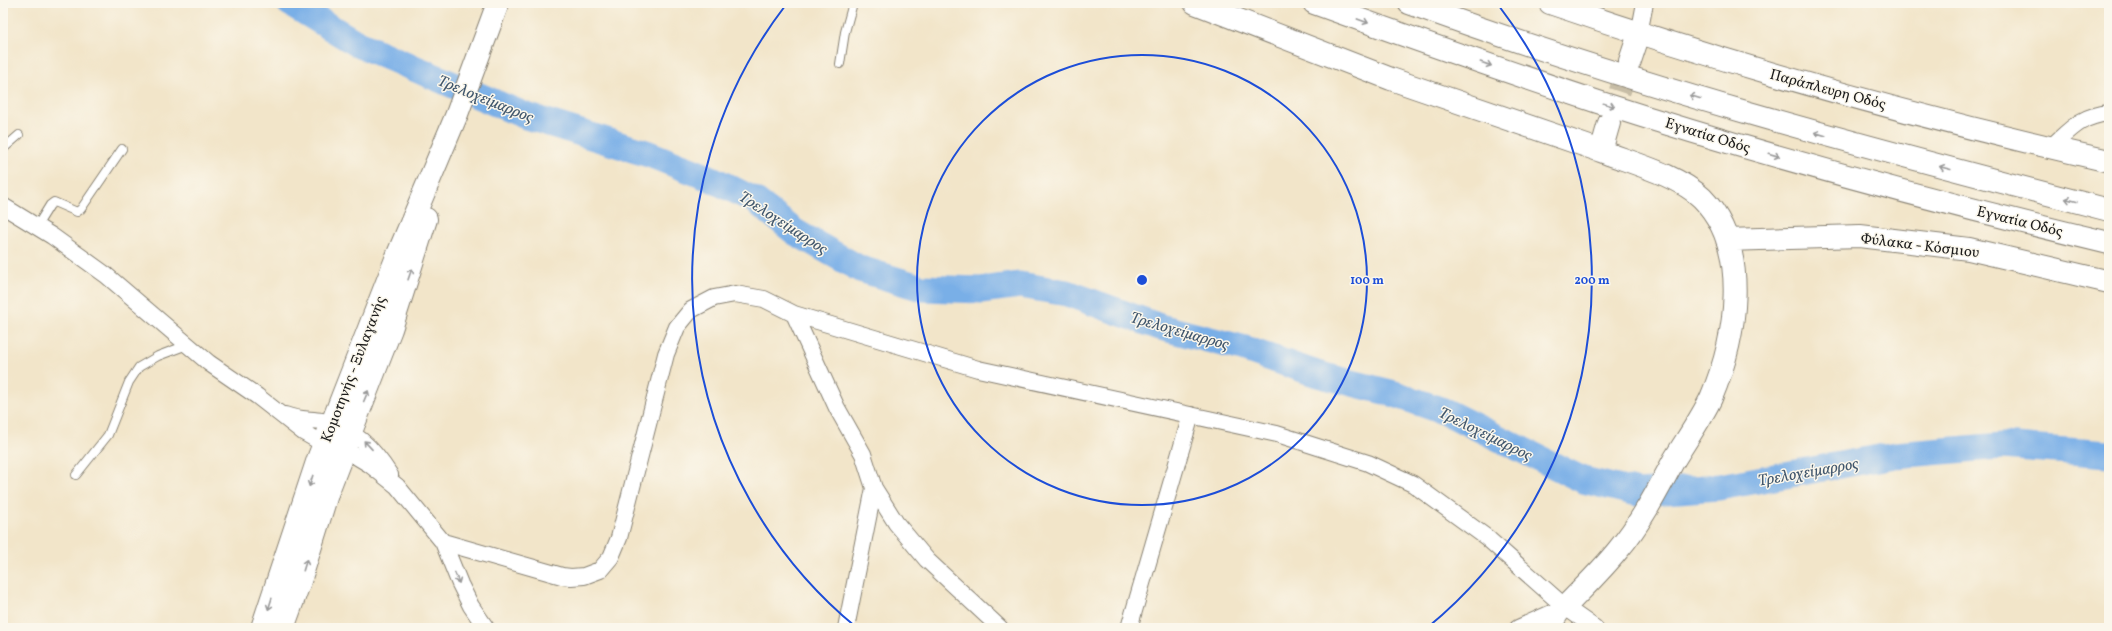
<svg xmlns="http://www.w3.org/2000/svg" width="2112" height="631" viewBox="0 0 2112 631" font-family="Vollkorn,serif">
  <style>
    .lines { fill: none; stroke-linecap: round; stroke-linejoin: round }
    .river { stroke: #79afe7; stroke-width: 27 }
    .secondary-tunnel { stroke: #c7bda6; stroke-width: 22; stroke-dasharray: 22 11; stroke-linecap: butt }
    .lane-casing { stroke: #878072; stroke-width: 10 }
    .street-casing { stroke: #878072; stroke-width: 18 }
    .secondary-casing { stroke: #878072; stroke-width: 24 }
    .highway-casing { stroke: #878072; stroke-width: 24 }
    .lane { stroke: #fff; stroke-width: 8 }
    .street { stroke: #fff; stroke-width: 16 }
    .secondary { stroke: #fff; stroke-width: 22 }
    .highway { stroke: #fff; stroke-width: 22 }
    .oneway { stroke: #999 }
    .ring { fill: none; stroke: #1d4ed8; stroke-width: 2 }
    .labels { text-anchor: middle; stroke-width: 3; stroke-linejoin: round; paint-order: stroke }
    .street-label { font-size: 15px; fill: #1c1c1c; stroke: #fbf7ec }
    .water-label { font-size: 16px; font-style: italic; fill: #41576d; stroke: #fbf7ec }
    .centre { fill: #1d4ed8; stroke: #fbf7ec; stroke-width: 2 }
    .ring-label { font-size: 12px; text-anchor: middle; font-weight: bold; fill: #1d4ed8; stroke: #fbf7ec; stroke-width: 3; stroke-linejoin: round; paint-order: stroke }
  </style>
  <rect width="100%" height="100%" fill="#fbf7ec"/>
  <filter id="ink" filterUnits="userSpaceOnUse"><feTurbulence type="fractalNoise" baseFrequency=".025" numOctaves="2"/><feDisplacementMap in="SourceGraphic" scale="8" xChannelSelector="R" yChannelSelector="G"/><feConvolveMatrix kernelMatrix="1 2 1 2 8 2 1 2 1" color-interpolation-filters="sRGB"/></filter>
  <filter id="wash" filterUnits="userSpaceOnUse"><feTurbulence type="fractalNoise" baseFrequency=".012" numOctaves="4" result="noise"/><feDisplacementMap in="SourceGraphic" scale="16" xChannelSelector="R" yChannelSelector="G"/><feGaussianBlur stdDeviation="0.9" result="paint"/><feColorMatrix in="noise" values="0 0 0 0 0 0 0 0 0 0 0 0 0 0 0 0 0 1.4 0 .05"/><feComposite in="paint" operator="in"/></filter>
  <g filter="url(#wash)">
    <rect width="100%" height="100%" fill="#f2e5c9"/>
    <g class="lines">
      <path class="river" d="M290 3 358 44 526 116 649 154 712 179 756 201 795 232 860 269 922 288 981 290 1020 285 1067 293 1160 327 1242 348 1317 374 1395 394 1446 412 1583 480 1638 493 1719 487 1895 455 2002 446 2109 454"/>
    </g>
  </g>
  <g filter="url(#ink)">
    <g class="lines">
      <path class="secondary-tunnel" d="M1609 123 1630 61"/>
      <g class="lane-casing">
        <path id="lane" d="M840 64 845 32 853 3
          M3 149 19 135
          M37 226 50 205 54 202 77 212 81 209 122 149
          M76 475 108 435 129 382 139 367 158 356 187 345"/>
      </g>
      <g class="street-casing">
        <path id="street" d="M1639 34 1645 3
          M2050 148C2071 129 2080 116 2109 113
          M3 206 52 236 106 275 209 363 257 396 303 432 324 444 354 455 369 464 397 486 443 542 460 584 471 606 486 628
          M794 314 837 408 863 454 874 488 896 523 927 560 1000 628
          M285 415C297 420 309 419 322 421 354 428 373 448 390 475
          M443 542 562 576 571 577 584 576 600 570 611 557 619 538 666 354 677 327 691 310 714 298 735 294 764 299 794 314 978 369 1277 434 1368 463 1413 484 1486 537 1565 607 1595 628
          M846 628 874 488
          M1129 628 1191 415
          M1518 628 1565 607
          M1552 628 1565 607"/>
      </g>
      <g class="secondary-casing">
        <path id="secondary" d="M1195 3 1391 79 1601 151
          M1550 3C1733 66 1920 118 2109 161
          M1630 61 1639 34
          M1727 240 1860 236 1969 249 2109 282
          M1565 607C1583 588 1602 570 1618 550 1640 524 1658 490 1674 460 1686 440 1701 419 1711 398 1736 339 1752 249 1702 198 1678 175 1632 163 1601 151L1609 123
          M262 628 318 459 396 259 457 114 498 3
          M283 628 300 581 328 491 391 329 426 219"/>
      </g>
      <g class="highway-casing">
        <path id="highway" d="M1314 3C1408 37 1502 70 1598 102 1766 156 1937 202 2109 243
          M1409 3C1638 87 1873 149 2109 210"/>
      </g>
      <use href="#lane" class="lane"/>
      <use href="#street" class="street"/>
      <use href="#secondary" class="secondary"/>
      <use href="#highway" class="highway"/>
    </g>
    <defs><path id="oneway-shaft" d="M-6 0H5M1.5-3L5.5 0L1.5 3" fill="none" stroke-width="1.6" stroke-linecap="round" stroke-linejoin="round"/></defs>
    <g class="oneway">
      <use href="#oneway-shaft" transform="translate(1363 21) rotate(20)"/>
      <use href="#oneway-shaft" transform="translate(1486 64) rotate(19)"/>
      <use href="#oneway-shaft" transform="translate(1695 97) rotate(-163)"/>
      <use href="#oneway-shaft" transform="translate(1609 105) rotate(17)"/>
      <use href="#oneway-shaft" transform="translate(1820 134) rotate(-164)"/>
      <use href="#oneway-shaft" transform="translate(1774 155) rotate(16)"/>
      <use href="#oneway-shaft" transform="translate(1945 168) rotate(-165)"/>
      <use href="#oneway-shaft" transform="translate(2071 200) rotate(-166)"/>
      <use href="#oneway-shaft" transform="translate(410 274) rotate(-71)"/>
      <use href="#oneway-shaft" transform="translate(366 396) rotate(-67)"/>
      <use href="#oneway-shaft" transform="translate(368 445) rotate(-133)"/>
      <use href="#oneway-shaft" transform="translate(311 481) rotate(108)"/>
      <use href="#oneway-shaft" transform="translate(305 565) rotate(-73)"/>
      <use href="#oneway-shaft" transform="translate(457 578) rotate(68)"/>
      <use href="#oneway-shaft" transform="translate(270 604) rotate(108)"/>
    </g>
  </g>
  <g class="ring">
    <circle cx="1142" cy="280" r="225"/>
    <path d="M856 627A450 450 0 0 1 785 6M1499 6A450 450 0 0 1 1428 627"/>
  </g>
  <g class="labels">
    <g class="street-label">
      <text transform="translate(1828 89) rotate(15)" y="5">Παράπλευρη Οδός</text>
      <text transform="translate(1708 135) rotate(17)" y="5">Εγνατία Οδός</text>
      <text transform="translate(2020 221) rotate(14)" y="5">Εγνατία Οδός</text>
      <text transform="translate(1920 245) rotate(7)" y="5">Φύλακα - Κόσμιου</text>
      <text transform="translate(353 369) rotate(-69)" y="5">Κομοτηνής - Ξυλαγανής</text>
    </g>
    <g class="water-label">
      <text transform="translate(486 98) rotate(22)" y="6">Τρελοχείμαρρος</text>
      <text transform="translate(784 222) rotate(33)" y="6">Τρελοχείμαρρος</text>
      <text transform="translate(1180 330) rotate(16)" y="6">Τρελοχείμαρρος</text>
      <text transform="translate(1486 433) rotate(26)" y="6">Τρελοχείμαρρος</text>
      <text transform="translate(1808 471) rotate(-10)" y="6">Τρελοχείμαρρος</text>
    </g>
  </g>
  <circle cx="1142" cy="280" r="6" class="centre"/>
  <g class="ring-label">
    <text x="1367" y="284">100 m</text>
    <text x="1592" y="284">200 m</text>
  </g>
  <rect width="2112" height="631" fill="none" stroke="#fbf7ec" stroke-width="16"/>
</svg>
